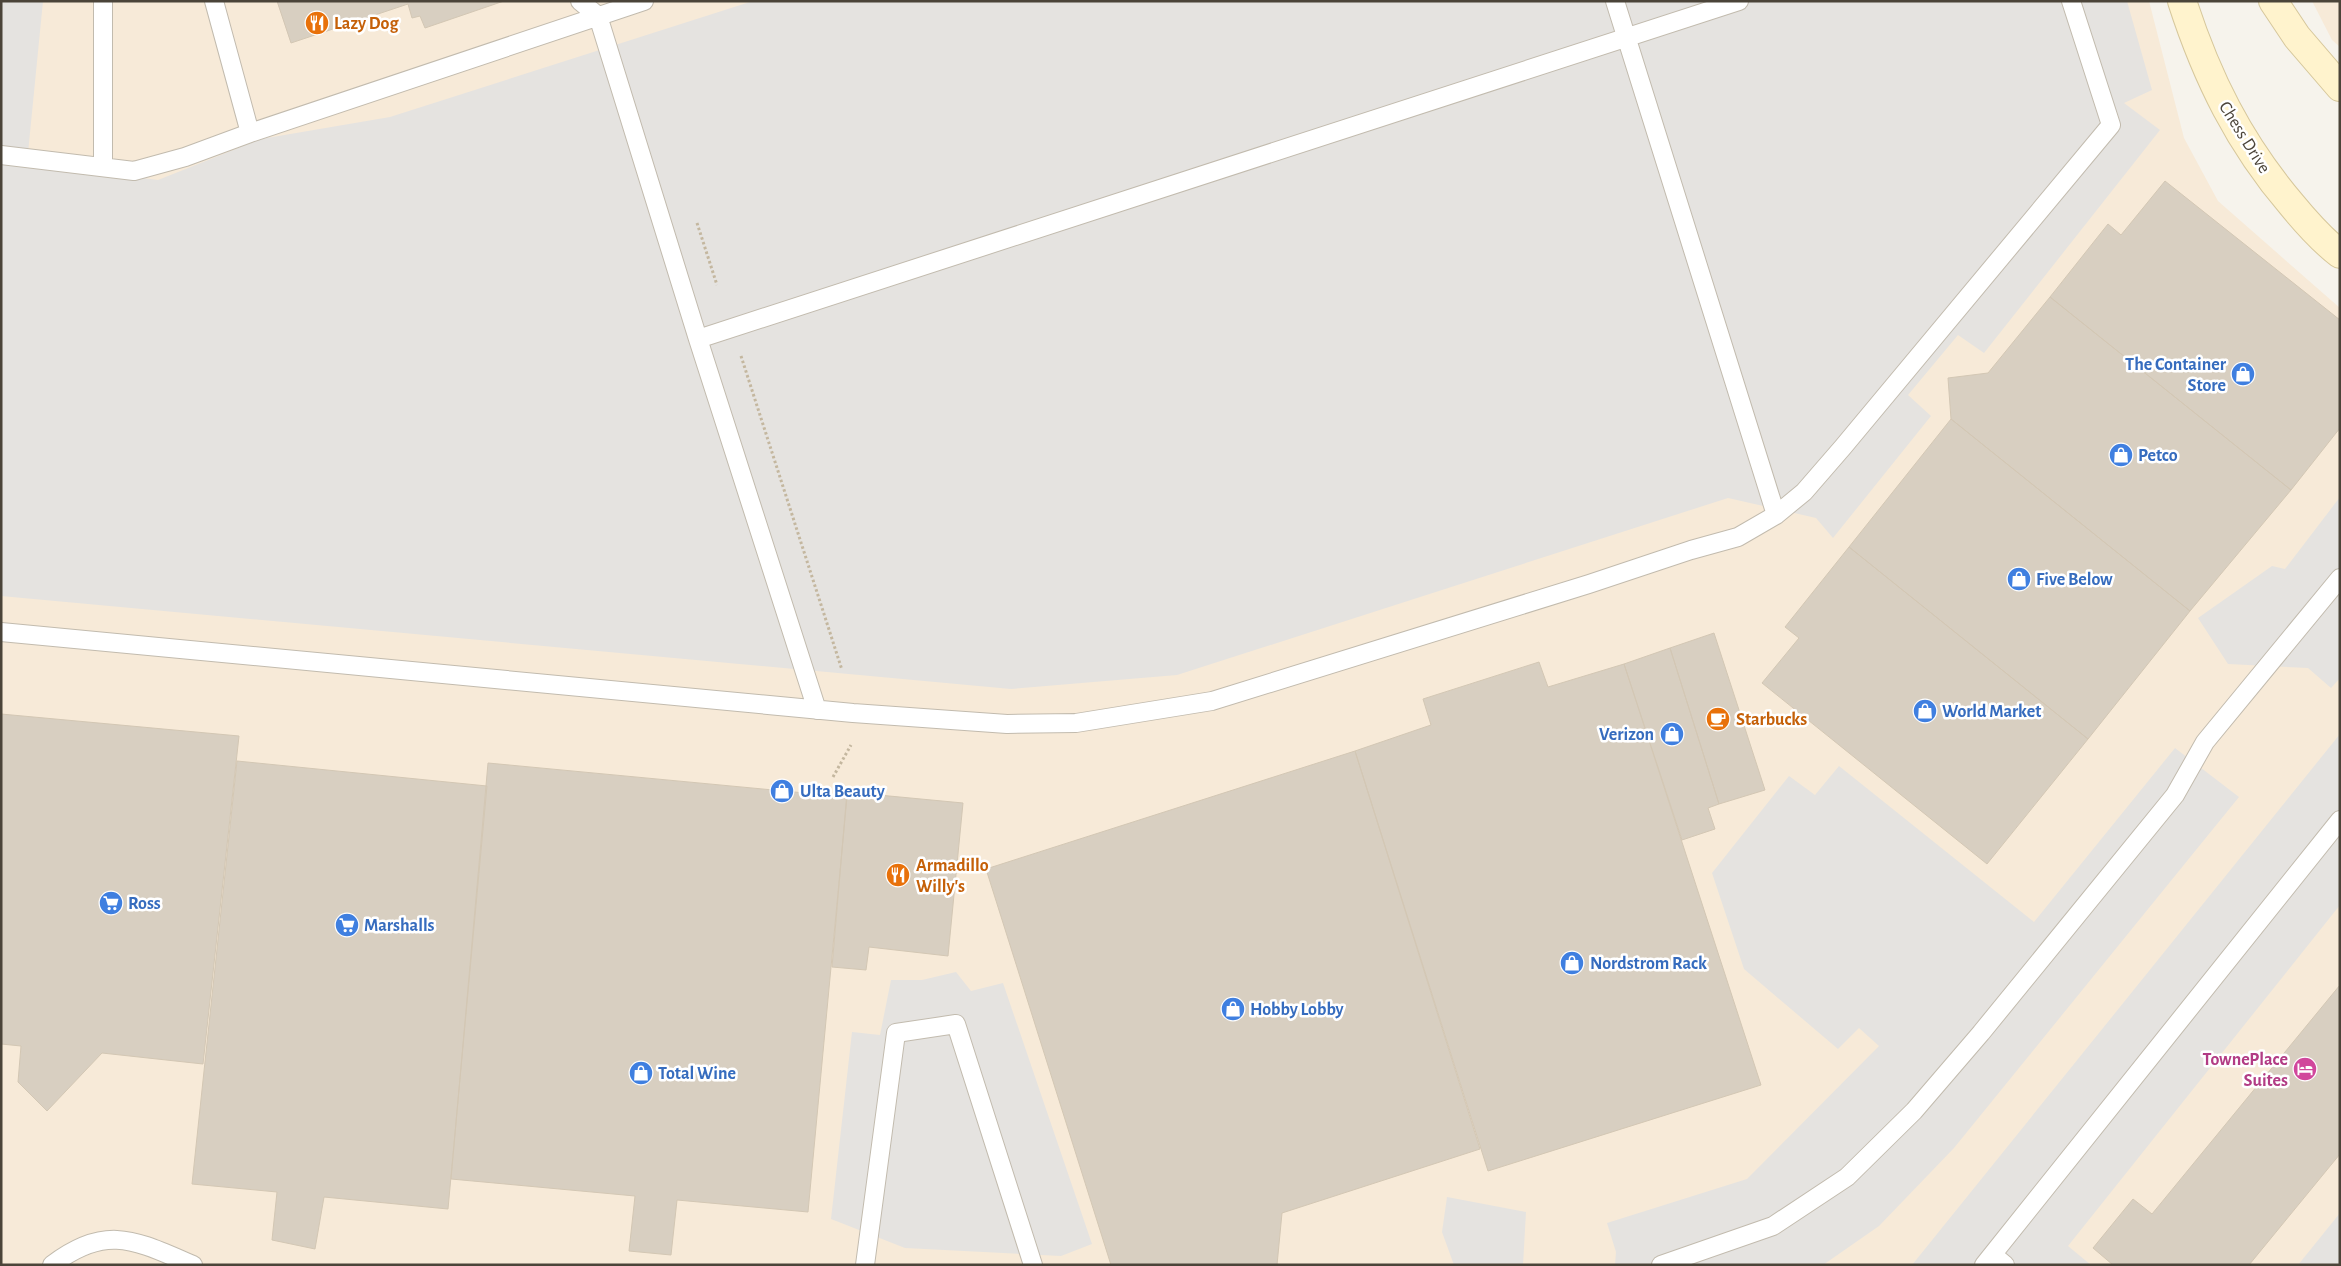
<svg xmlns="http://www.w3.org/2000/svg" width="2341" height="1266" viewBox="0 0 2341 1266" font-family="'Alegreya Sans',sans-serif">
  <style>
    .commercial { fill: #f7ead8 }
    .parking { fill: #e5e3e0 }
    .building { fill: #d8cfc1; stroke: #d3c7b4 }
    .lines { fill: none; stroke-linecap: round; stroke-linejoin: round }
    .lane-casing { stroke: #c2bbae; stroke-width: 20 }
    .secondary-casing { stroke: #d6c79b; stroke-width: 30 }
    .path { stroke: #c4b79f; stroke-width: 3; stroke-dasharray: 2.5 2.5; stroke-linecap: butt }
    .lane { stroke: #fff; stroke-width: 18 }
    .secondary { stroke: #fff3cd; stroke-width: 28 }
    .labels { text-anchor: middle; stroke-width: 5; stroke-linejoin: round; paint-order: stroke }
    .food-label { font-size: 18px; font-weight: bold; fill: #c56008; stroke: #fff; text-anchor: start }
    .street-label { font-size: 18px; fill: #4b4439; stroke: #fff }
    .shop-label { font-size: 18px; font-weight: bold; fill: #366cbe; stroke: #fff; text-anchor: start }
    .hotel-label { font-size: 18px; font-weight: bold; fill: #b23c85; stroke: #fff; text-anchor: end }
  </style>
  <rect width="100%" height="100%" fill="#f6f3ec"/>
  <path class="commercial" d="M1 1H2149L2184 138 2218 201 2340 308V1265H1Z
    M2312 1H2340V47L2332 40Z"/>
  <path class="parking" d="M1 1H43L27 163 158 180 261 139 390 117 753 1H2127L2152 90 2124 103 2160 130 1984 353 1958 335 1908 395 1931 416 1833 538 1816 518 1728 498 1177 675 1011 689 1 596Z
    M2340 497V678L2331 688 2308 668 2228 664 2198 618 2272 566 2285 569Z
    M2340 734V905L2068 1246 2091 1265H1912Z
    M2175 748 2239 797 1954 1148 1879 1226 1823 1265H1615L1616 1252 1607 1223 1747 1179 1879 1046 1859 1028 1838 1049 1744 969 1712 873 1789 776 1815 795 1839 766 2034 922Z
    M956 972 971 991 1003 983 1092 1244 1061 1256 905 1248 831 1219 852 1032 880 1035 891 980H922Z
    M1447 1197 1526 1212 1523 1265H1454L1442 1232Z
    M2340 1213V1265H2298Z"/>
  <path class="building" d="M277 1H504L425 28 420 16 412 18 408 4 291 43Z
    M2165 181 2340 320V428L2291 490 2050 297 2108 224 2121 235Z
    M2050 297 2291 490 2190 611 1951 419 1948 378 1988 373Z
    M1951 419 2190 611 2088 739 1849 547Z
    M1849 547 2088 739 1987 864 1762 683 1799 638 1785 627Z
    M1714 633 1765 790 1719 804 1670 648Z
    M1670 648 1719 804 1708 808 1715 829 1682 840 1624 664Z
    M1539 662 1548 687 1624 664 1761 1085 1488 1171 1355 751 1431 725 1423 699Z
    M1 714 239 736 203 1064 102 1053 47 1111 18 1082 21 1046 1 1044Z
    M1355 751 1480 1149 1282 1213 1277 1265H1111L986 869Z
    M237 761 487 786 448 1209 324 1197 315 1249 272 1240 277 1192 192 1184Z
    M488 763 847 797 808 1212 677 1200 671 1255 629 1251 635 1196 451 1179Z
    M847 792 963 803 948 956 869 947 866 970 832 967Z
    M2340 985V1154L2249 1265H2113L2093 1248 2133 1199 2152 1214Z"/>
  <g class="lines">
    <g class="lane-casing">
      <path id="lane" d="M103 1V166
        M214 1 250 133
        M580 1 598 16 698 339 817 710
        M1615 1 1776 515
        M1 155 134 171 185 157 250 133 644 1
        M698 339 1739 1
        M1 632 853 713 1007 724 1076 723 1212 701 1589 584 1691 550 1738 537 1776 515 1804 492 1843 447 2111 125 2071 1
        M1993 1255 2005 1265
        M52 1265C107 1223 136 1241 193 1265
        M865 1265 896 1033 956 1024 1033 1265
        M1661 1265 1773 1226 1847 1177 1914 1111 1981 1033 2175 795 2205 742 2340 578
        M1984 1265 2340 820"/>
    </g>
    <g class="secondary-casing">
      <path id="secondary" d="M2182 1C2207 78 2239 143 2292 205 2306 222 2322 240 2340 254
        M2273 1 2297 37 2340 87"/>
    </g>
    <path class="path" d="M697 223 717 285
      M741 356 842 670
      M833 777 851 745"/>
    <use href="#lane" class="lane"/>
    <use href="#secondary" class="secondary"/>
  </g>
  <defs>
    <g id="restaurant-disc" transform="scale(1.25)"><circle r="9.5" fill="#e8710a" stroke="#fff"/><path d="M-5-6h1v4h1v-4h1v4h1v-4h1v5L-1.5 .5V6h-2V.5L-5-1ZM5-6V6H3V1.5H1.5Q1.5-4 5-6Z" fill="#fff"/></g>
    <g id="shop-disc" transform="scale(1.25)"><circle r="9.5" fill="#3f7fe0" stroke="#fff"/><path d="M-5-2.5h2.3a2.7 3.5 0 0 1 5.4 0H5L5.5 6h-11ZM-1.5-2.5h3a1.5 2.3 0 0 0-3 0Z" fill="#fff"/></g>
    <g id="cafe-disc" transform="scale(1.25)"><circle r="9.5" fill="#e8710a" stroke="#fff"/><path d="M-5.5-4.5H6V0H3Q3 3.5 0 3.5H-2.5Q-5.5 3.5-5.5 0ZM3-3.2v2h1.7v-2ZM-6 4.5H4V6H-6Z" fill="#fff"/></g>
    <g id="supermarket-disc" transform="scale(1.25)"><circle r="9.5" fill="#3f7fe0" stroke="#fff"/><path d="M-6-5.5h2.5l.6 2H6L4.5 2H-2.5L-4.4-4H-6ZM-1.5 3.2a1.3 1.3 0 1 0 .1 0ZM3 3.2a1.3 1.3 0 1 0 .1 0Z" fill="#fff"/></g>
    <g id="hotel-disc" transform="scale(1.25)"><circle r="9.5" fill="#d1479c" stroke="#fff"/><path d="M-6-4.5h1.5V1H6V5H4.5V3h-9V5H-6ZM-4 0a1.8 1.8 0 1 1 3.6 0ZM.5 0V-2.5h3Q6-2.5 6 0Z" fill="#fff"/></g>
  </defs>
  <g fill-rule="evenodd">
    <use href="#restaurant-disc" x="317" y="23"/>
    <use href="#shop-disc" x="2243" y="374"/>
    <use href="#shop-disc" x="2121" y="455"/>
    <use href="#shop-disc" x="2019" y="579"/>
    <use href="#shop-disc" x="1925" y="711"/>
    <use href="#cafe-disc" x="1718" y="719"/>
    <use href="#shop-disc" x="1672" y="734"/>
    <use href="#shop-disc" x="782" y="791"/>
    <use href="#restaurant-disc" x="898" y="875"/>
    <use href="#supermarket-disc" x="111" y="903"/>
    <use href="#supermarket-disc" x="347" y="925"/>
    <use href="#shop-disc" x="1572" y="963"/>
    <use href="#shop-disc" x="1233" y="1009"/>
    <use href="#hotel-disc" x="2305" y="1069"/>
    <use href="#shop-disc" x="641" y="1073"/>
  </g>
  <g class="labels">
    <g class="food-label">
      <text x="334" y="29">Lazy Dog</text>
      <text x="1736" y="725">Starbucks</text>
      <text x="916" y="871">Armadillo<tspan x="916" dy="21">Willy's</tspan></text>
    </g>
    <g class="street-label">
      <text transform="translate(2245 137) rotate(58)" y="6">Chess Drive</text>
    </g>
    <g class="shop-label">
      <text x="2226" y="370" text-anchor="end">The Container<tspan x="2226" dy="21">Store</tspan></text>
      <text x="2138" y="461">Petco</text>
      <text x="2036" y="585">Five Below</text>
      <text x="1942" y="717">World Market</text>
      <text x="1654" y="740" text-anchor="end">Verizon</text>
      <text x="800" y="797">Ulta Beauty</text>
      <text x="128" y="909">Ross</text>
      <text x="364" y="931">Marshalls</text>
      <text x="1590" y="969">Nordstrom Rack</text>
      <text x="1250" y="1015">Hobby Lobby</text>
      <text x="658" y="1079">Total Wine</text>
    </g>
    <g class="hotel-label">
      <text x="2288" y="1065">TownePlace<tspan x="2288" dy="21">Suites</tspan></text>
    </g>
  </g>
  <rect width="2341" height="1266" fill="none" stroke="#4b4439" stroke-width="5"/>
</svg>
